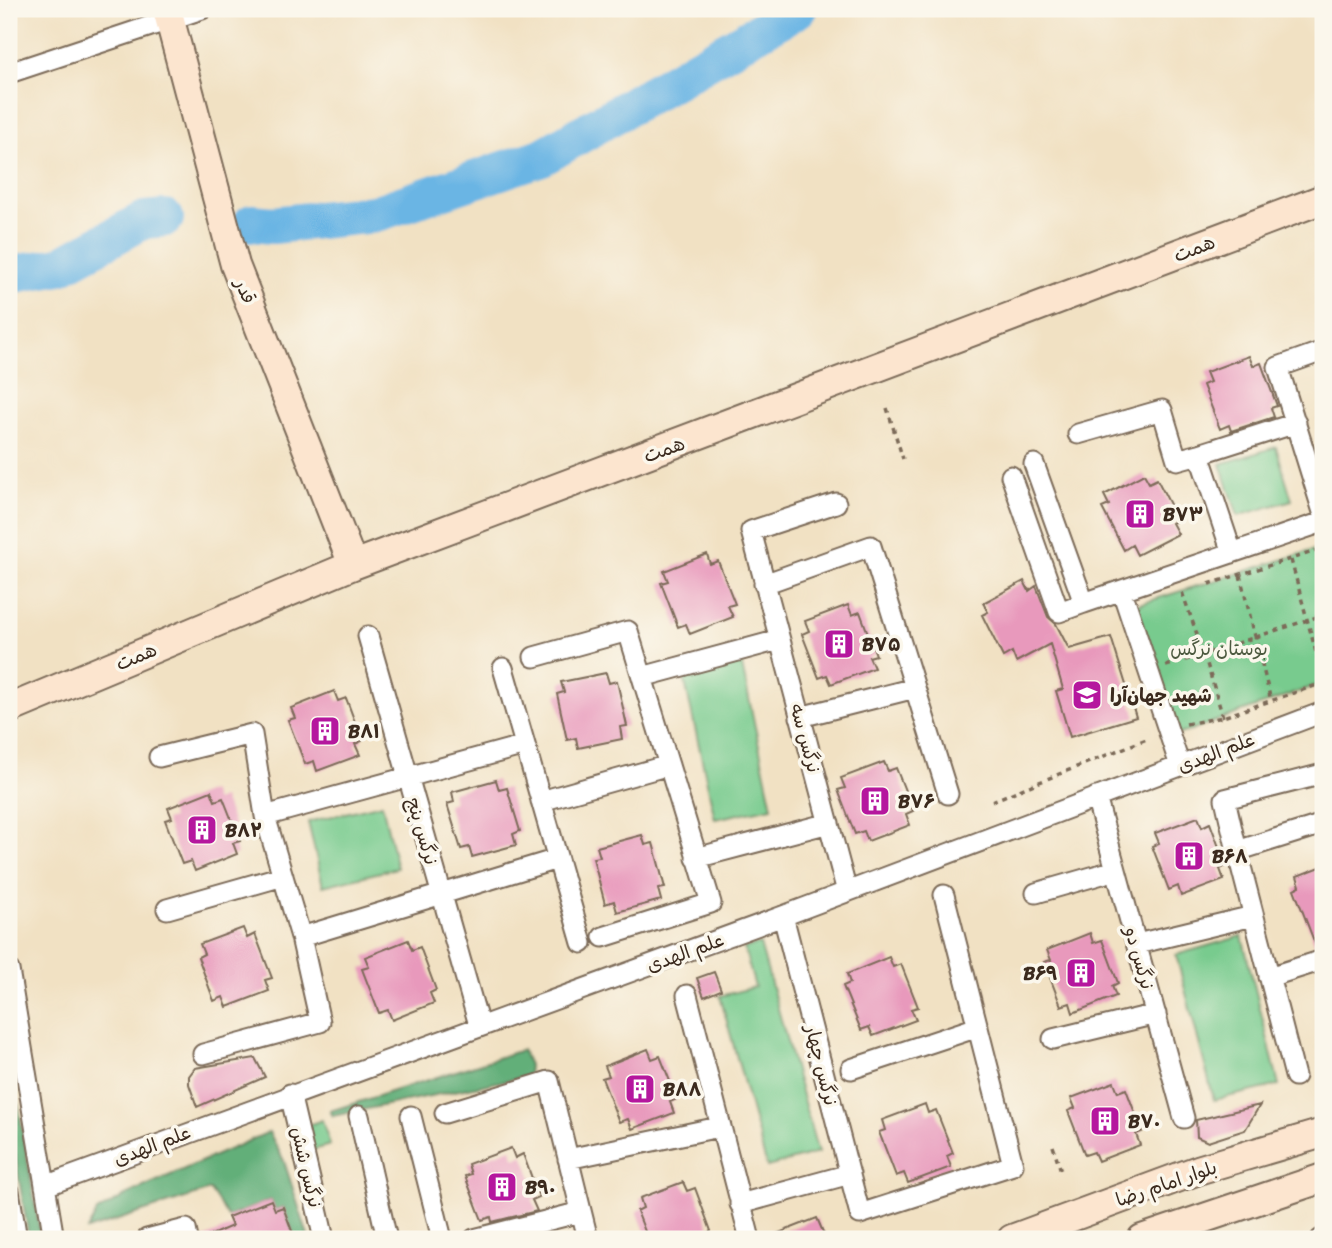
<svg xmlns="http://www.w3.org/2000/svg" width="1332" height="1248" viewBox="0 0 1332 1248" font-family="Sriracha,'Playpen Sans Arabic',sans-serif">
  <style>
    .green { fill: #78cb8e; stroke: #5a7a56; stroke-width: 2 }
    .forest { fill: #62af79; stroke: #4e6c4c; stroke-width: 2 }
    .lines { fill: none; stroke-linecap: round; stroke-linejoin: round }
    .river { stroke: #6bb5e4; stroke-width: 38 }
    .building { fill: #e899bc }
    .street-casing { stroke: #7b6a58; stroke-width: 23 }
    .secondary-casing { stroke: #7b6a58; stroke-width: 32 }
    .path { stroke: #7b6a58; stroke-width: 3.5; stroke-dasharray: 5 5; stroke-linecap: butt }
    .street { stroke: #fff; stroke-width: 19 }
    .secondary { stroke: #fce5cf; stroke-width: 28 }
    .labels { text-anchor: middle; stroke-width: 7; stroke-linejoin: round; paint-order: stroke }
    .street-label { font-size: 19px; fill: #3b2a1e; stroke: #fbf7ec }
    .poi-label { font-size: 19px; font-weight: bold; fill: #3b2a1e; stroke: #fbf7ec; text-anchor: start }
    .park-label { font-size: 19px; fill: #4d5a40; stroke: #fbf7ec }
  </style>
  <rect width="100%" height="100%" fill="#fbf7ec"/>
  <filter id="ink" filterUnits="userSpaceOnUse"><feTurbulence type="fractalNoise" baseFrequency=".0143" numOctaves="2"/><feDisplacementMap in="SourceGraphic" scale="14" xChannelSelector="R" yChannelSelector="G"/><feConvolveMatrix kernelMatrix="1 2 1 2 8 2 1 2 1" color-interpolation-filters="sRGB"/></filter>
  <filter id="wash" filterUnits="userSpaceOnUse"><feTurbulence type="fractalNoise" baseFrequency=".00686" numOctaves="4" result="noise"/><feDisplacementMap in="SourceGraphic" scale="28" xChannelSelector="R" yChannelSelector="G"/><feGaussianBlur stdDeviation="1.57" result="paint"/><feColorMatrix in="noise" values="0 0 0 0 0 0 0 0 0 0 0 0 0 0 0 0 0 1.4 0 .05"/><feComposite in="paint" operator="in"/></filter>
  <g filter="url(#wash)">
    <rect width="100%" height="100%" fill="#f1e1c3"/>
    <path class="green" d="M1276 447 1292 500 1238 516 1221 464Z
      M1323 547V683L1177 735 1136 605Z
      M741 661 772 807 715 819 683 673Z
      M382 804 397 868 323 886 308 822Z
      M1242 936 1279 1085 1214 1100 1176 955Z
      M760 944 818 1153 767 1167 720 996 755 987 744 948Z
      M322 1120 330 1145 313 1150 305 1126Z"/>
    <path class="forest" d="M522 1050 529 1065 528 1076 333 1116 330 1111Z
      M9 1051 41 1239H29L9 1119Z
      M269 1132 284 1161 309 1239H295L283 1207 275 1210 271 1200 228 1217 210 1190 87 1230 97 1212 134 1191Z"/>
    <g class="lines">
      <path class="river" d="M252 223 273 225 374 214 542 157 798 9
        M9 275 60 266 144 220 165 218"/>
    </g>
    <g id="blocks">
      <path class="building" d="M1249 356 1253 366 1261 363 1277 406 1271 408 1274 417 1231 431 1229 425 1220 429 1203 385 1210 382 1206 372Z
        M1144 474 1149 483 1157 479 1178 520 1172 523 1178 534 1137 555 1132 545 1124 550 1102 508 1109 505 1104 495Z
        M707 554 710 564 718 561 735 604 728 606 733 617 690 634 686 624 678 627 661 583 668 581 664 571Z
        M1024 581 1029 591 1036 586 1048 617 1056 624 1069 649 1111 637 1136 717 1070 737 1056 691 1063 689 1050 644 1016 662 1012 652 1003 657 982 615 988 612 983 603Z
        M848 605 852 615 860 612 876 655 869 657 874 668 831 684 827 675 819 678 802 634 809 631 805 621Z
        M606 673 609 683 617 681 627 726 620 727 622 739 578 748 576 738 567 740 557 694 564 692 561 682Z
        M334 691 338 701 346 698 362 741 355 744 360 755 317 771 314 761 305 764 288 720 295 718 291 708Z
        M884 762 888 771 896 768 913 811 906 814 910 825 868 841 864 831 855 834 838 790 845 788 841 778Z
        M496 780 499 790 507 788 520 831 513 834 516 845 472 857 469 847 461 849 447 804 454 802 452 792Z
        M211 791 215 801 223 798 240 841 233 843 237 854 195 871 191 861 182 864 165 820 172 818 168 808Z
        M1198 817 1202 827 1210 823 1226 866 1220 869 1224 880 1181 896 1178 886 1169 890 1152 846 1159 843 1155 833Z
        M642 835 645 845 653 843 665 888 658 889 661 900 617 912 614 901 605 904 593 858 600 857 597 847Z
        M1323 866V948L1317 949 1294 889 1300 886 1297 876Z
        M243 928 247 938 255 934 272 978 265 980 269 991 227 1007 223 997 214 1001 198 957 204 954 200 944Z
        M1090 933 1093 943 1102 940 1118 983 1112 986 1116 996 1073 1013 1070 1003 1061 1006 1044 962 1051 960 1047 950Z
        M408 940 412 950 420 947 436 990 430 993 434 1003 392 1020 388 1010 379 1013 362 969 369 967 365 957Z
        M889 957 893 967 901 964 918 1007 911 1009 916 1020 873 1036 869 1027 861 1030 843 986 850 983 847 974Z
        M714 972 721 990 704 997 697 978Z
        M648 1049 652 1059 660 1056 677 1099 670 1102 674 1113 632 1129 628 1119 619 1122 602 1078 609 1076 605 1066Z
        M255 1058 265 1077 197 1107 189 1084V1076L195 1068Z
        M1114 1082 1118 1092 1126 1089 1142 1132 1136 1134 1140 1145 1098 1161 1094 1152 1085 1155 1068 1111 1075 1108 1071 1098Z
        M925 1104 928 1113 936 1110 953 1153 947 1156 951 1167 908 1183 904 1173 896 1176 879 1132 885 1130 882 1120Z
        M1260 1105 1245 1130 1208 1142 1197 1137 1196 1120Z
        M511 1148 515 1158 523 1154 539 1197 532 1200 537 1211 492 1222 491 1217 482 1220 465 1176 471 1174 468 1164Z
        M683 1182 687 1191 695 1188 711 1231 705 1234 707 1239H648L637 1211 643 1208 640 1198Z
        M271 1200 275 1210 283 1207 295 1239H202L232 1226 228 1217Z
        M817 1218 826 1239H766V1238Z"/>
    </g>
  </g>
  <g filter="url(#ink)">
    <use href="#blocks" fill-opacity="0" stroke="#7b6a58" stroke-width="2"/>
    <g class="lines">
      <g class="street-casing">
        <path id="street" d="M9 73 202 9
          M1323 351 1278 367 1323 512
          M1078 434 1162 410 1177 460 1199 454
          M1034 464 1084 603 1323 522
          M1011 476 1059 612 1084 603
          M836 503 751 531 847 892
          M1232 553 1199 454 1296 423
          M764 584 871 546 948 794
          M1122 591 1180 766
          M368 636 479 1025
          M534 657 628 631 711 903 603 937
          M503 668 582 943
          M642 677 779 640
          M800 717 915 688
          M159 757 252 734 265 816 301 937 320 1022 203 1054
          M1096 797 1184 1118
          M541 801 669 765
          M265 816 525 745
          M1237 851 1225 799 1323 774
          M696 858 829 823
          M1036 893 1116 870
          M167 909 283 876
          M783 916 860 1214 1013 1165 944 895
          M301 937 557 859
          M1137 944 1253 916
          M9 970 54 1239
          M1269 977 1323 960
          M687 995 750 1239
          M1053 1039 1156 1014
          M851 1069 978 1027
          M1295 1076 1237 851 1323 824
          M290 1094 324 1239
          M445 1113 549 1081 588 1239
          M359 1116 387 1239
          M411 1116 442 1239
          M568 1159 719 1127
          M45 1186 783 916 1323 712
          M9 1191 17 1239
          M740 1204 850 1174
          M147 1239 186 1229 188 1239
          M474 1239 581 1212
          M1321 1239H1323"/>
      </g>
      <g class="secondary-casing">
        <path id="secondary" d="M167 9 235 265 353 565
          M9 709 353 565 1323 199
          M1012 1239 1201 1169 1323 1133
          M1142 1239 1323 1178"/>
      </g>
      <path class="path" d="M887 408 903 459
        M1291 560 1323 678
        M1240 575 1271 701
        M1209 584 1323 549
        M1166 666 1204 654 1182 592
        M1223 717 1204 654 1323 615
        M1186 724 1223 717 1323 683
        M992 801 1149 738
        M1053 1146 1062 1174"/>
      <use href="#street" class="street"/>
      <use href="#secondary" class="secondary"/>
    </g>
  </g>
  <defs>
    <g id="building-square" transform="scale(1.575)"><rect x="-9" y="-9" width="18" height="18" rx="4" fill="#b5179e" stroke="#fbf7ec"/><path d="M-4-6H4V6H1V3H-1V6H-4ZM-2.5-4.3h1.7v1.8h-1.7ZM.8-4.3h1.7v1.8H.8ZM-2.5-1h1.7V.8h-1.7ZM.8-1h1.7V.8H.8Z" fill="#fff"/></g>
    <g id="school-square" transform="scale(1.575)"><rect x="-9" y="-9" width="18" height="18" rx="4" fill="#b5179e" stroke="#fbf7ec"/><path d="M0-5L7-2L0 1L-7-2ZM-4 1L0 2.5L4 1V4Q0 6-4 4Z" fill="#fff"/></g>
  </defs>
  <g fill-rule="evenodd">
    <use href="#building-square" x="1140" y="514"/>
    <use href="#building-square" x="839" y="644"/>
    <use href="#school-square" x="1087" y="695"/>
    <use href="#building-square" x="325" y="731"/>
    <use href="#building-square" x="875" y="801"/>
    <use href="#building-square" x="202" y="830"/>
    <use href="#building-square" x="1189" y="856"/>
    <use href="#building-square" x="1081" y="973"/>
    <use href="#building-square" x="640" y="1089"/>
    <use href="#building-square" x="1105" y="1121"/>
    <use href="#building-square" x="502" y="1187"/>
  </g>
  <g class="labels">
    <g class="street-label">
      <text transform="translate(1194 248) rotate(-21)" y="7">همت</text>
      <text transform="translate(246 291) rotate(68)" y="7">قدر</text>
      <text transform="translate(664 449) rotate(-20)" y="7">همت</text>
      <text transform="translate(136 656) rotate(-23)" y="7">همت</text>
      <text transform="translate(806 738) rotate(75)" y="7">نرگس سه</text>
      <text transform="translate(1216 752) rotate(-21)" y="7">علم الهدی</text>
      <text transform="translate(423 831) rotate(74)" y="7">نرگس پنج</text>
      <text transform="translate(685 952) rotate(-20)" y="7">علم الهدی</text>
      <text transform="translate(1140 958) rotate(74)" y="7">نرگس دو</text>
      <text transform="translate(822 1065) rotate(76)" y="7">نرگس چهار</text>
      <text transform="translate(152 1145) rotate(-21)" y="7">علم الهدی</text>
      <text transform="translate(307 1167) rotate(77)" y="7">نرگس شش</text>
      <text transform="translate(1166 1183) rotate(-19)" y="7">بلوار امام رضا</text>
    </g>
    <g class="poi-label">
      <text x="1163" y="521">B۷۳</text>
      <text x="862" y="651">B۷۵</text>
      <text x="1110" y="702">شهید جهان‌آرا</text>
      <text x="348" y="738">B۸۱</text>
      <text x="898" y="808">B۷۶</text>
      <text x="225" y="837">B۸۲</text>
      <text x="1212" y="863">B۶۸</text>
      <text x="1058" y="980" text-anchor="end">B۶۹</text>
      <text x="663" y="1096">B۸۸</text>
      <text x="1128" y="1128">B۷۰</text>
      <text x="525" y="1194">B۹۰</text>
    </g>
    <g class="park-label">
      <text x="1219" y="655">بوستان نرگس</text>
    </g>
  </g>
  <rect width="1332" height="1248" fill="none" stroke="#fbf7ec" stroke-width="35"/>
</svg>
